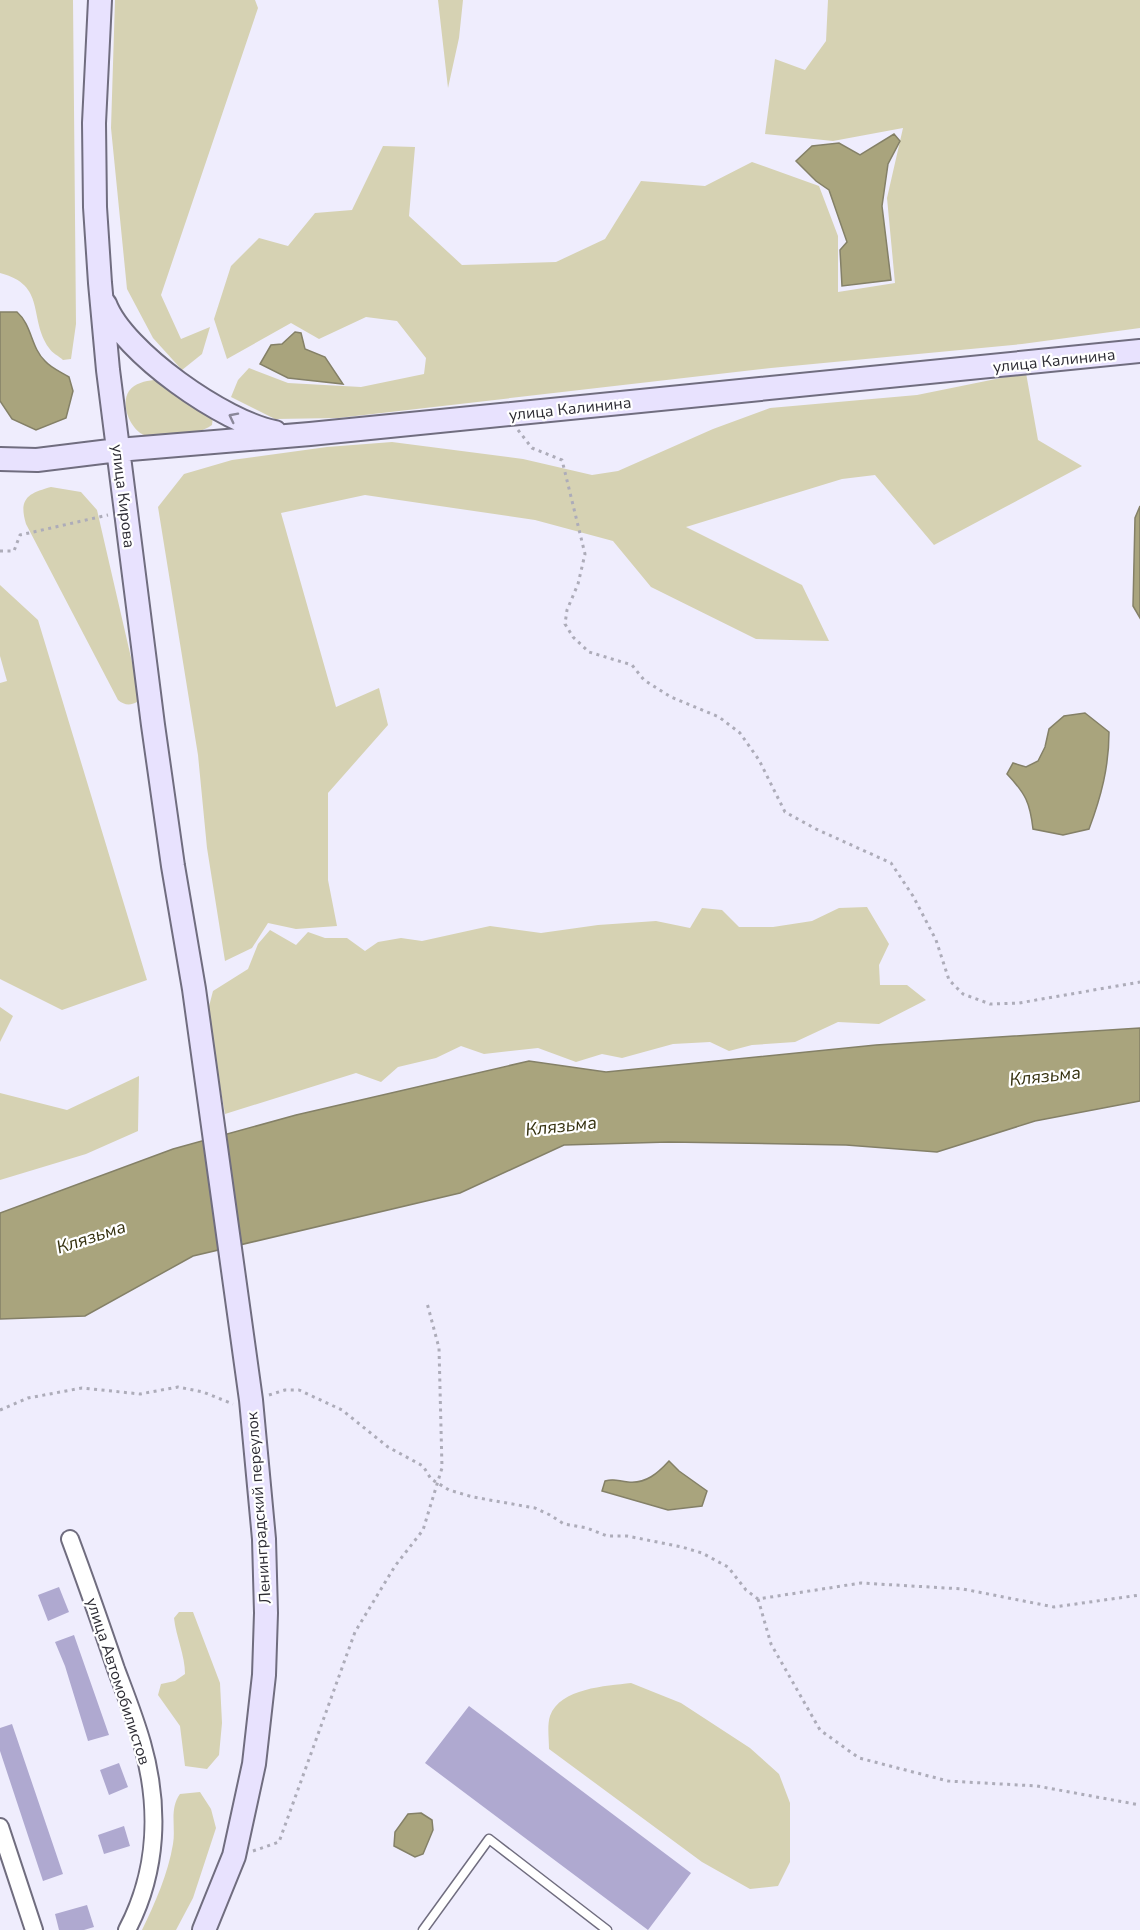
<svg xmlns="http://www.w3.org/2000/svg" width="1140" height="1930" viewBox="0 0 1140 1930" font-family="'Nunito Sans',sans-serif">
  <style>
    .green { fill: #d6d2b3 }
    .water { fill: #a9a47d; stroke: #848067; stroke-width: 1.5 }
    .building { fill: #afa9d0 }
    .lines { fill: none; stroke-linecap: round; stroke-linejoin: round }
    .lane-casing { stroke: #706d7f; stroke-width: 11 }
    .street-casing { stroke: #706d7f; stroke-width: 20 }
    .secondary-casing { stroke: #706d7f; stroke-width: 26 }
    .path { stroke: #adacb9; stroke-width: 3; stroke-dasharray: 3 4.5; stroke-linecap: butt }
    .lane { stroke: #fff; stroke-width: 8 }
    .street { stroke: #fff; stroke-width: 16 }
    .secondary { stroke: #e8e2fe; stroke-width: 22 }
    .oneway { stroke: #8a8799 }
    .labels { text-anchor: middle; stroke-width: 4.5; stroke-linejoin: round; paint-order: stroke }
    .street-label { font-size: 16px; fill: #2d2c34; stroke: #fff }
    .water-label { font-size: 18px; font-style: italic; fill: #34300e; stroke: #fff }
  </style>
  <rect width="100%" height="100%" fill="#efedfd"/>
  <path class="green" d="M0 0H73L76 324 71 359 63 360C59 356 52 353 49 348 28 318 47 285 0 273Z
    M115 0H255L258 8 161 295 181 339 210 327 202 354 182 370 153 338 127 289 111 128Z
    M438 0H463L459 38 448 88Z
    M828 0H1140V328L1022 344 771 368 338 418 275 419 231 397 238 380 249 368 288 383 361 387 424 374 426 358 397 321 366 317 319 339 291 323 227 359 214 319 231 266 259 238 288 246 315 213 352 210 383 146 415 147 409 216 462 265 556 262 605 239 641 181 705 186 752 162 819 186 838 236V292L895 283 887 198 903 128 833 141 765 134 775 59 805 70 826 41Z
    M1026 373 1038 440 1082 466 934 545 875 475 842 479 686 527 802 585 829 641 756 639 651 587 613 541 535 520 365 495 281 513 336 707 379 688 388 725 328 793V880L337 926 296 929 268 923 252 948 225 961 207 848 198 755 158 507 184 474 232 460 327 447 392 442 523 459 592 475 618 471 713 429 770 408 917 395Z
    M154 380 163 382 213 416 212 425C203 432 192 432 181 434 170 435 155 439 144 435 130 429 120 404 129 391 135 383 145 381 154 380Z
    M51 487 81 492 97 510 138 688 137 702C130 706 124 705 118 700L26 524C18 498 29 493 51 487Z
    M0 585 38 620 147 980 62 1010 0 979V683L7 681 0 656Z
    M867 907 889 944 879 965 880 985H907L926 1000 879 1024 838 1022 795 1042 752 1045 729 1051 710 1042 673 1044 622 1058 602 1054 576 1062 538 1048 484 1054 461 1046 436 1058 398 1067 381 1082 356 1073 225 1114 207 1014 213 991 248 969 258 944 270 930 296 945 308 932 325 938H347L365 951 378 942 401 938 422 941 490 926 541 933 598 925 656 921 690 928 702 908 722 910 739 927H773L812 921 839 908Z
    M0 1007 13 1016 0 1042Z
    M139 1076 138 1131 86 1154 0 1180V1093L67 1110Z
    M179 1612H193L220 1683 222 1723 219 1755 207 1769 185 1766 180 1726 158 1695 161 1684 175 1681 185 1674C185 1655 176 1637 174 1618Z
    M631 1683 681 1703 750 1748 779 1774 790 1803V1862L778 1886 750 1889 702 1862 549 1749C549 1739 547 1725 550 1716 560 1688 606 1686 631 1683Z
    M200 1792 211 1809 216 1828 193 1898 176 1930H142C155 1903 168 1874 173 1844 176 1827 169 1809 180 1794Z"/>
  <path class="water" d="M894 134 900 141 888 164 882 206 891 280 842 286 840 250 847 242 829 190 816 181 796 161 812 146 839 143 860 155Z
    M0 312H17C32 325 31 348 45 361 51 368 61 372 69 377L73 391 66 418 36 430 12 419 0 401Z
    M295 332 301 333 305 349 325 357 343 384 288 378 260 364 271 345 282 344Z
    M1140 506V618L1133 606 1135 518Z
    M1085 713 1109 732C1109 767 1101 797 1089 829L1063 835 1033 829C1030 803 1026 794 1007 774L1013 763 1026 767 1038 761 1045 747 1049 729 1064 716Z
    M1140 1028V1101L1035 1121 937 1152 846 1145 669 1142 564 1145 460 1193 193 1256 85 1316 0 1319V1213L173 1149 296 1115 529 1061 606 1072 876 1045Z
    M669 1461 679 1471 707 1491 702 1506 668 1510 602 1491 605 1481C614 1478 618 1481 628 1482 646 1484 658 1473 669 1461Z
    M421 1813 432 1820 433 1830 423 1854 415 1857 394 1846 395 1832 408 1814Z"/>
  <path class="building" d="M59 1587 69 1612 48 1621 38 1595Z
    M74 1635 109 1735 88 1741 65 1666 55 1642Z
    M469 1706 691 1873 648 1930 425 1763Z
    M12 1724 63 1874 43 1881 0 1751V1728Z
    M119 1763 128 1787 109 1795 100 1770Z
    M124 1826 130 1846 104 1854 98 1835Z
    M87 1905 94 1927 84 1930H59L55 1914Z"/>
  <g class="lines">
    <g class="lane-casing">
      <path id="lane" d="M423 1930 489 1839 607 1930"/>
    </g>
    <g class="street-casing">
      <path id="street" d="M70 1539C86 1582 101 1625 116 1669 125 1693 135 1718 142 1743 160 1806 158 1871 127 1930
        M0 1827 34 1930"/>
    </g>
    <g class="secondary-casing">
      <path id="secondary" d="M100 0 94 123 95 207 100 283 108 370 153 725 173 866 194 989 251 1400 264 1539 266 1613 264 1675 254 1764 234 1856 204 1930
        M105 304C123 352 225 423 275 432
        M0 459 37 460 118 450 310 434 1140 351"/>
    </g>
    <path class="path" d="M518 430 532 448 562 460 585 554 578 584 567 610 565 624 573 637 589 652 632 665 644 680 671 697 719 717 740 733 759 760 785 812 816 829 891 863 913 896 936 940 949 980 963 994 990 1004 1019 1003 1140 982
      M0 551H14L20 535 108 515
      M269 1395 285 1390H299L342 1410 388 1447 423 1466 431 1479 449 1490 473 1497 535 1508 550 1515 564 1524 587 1528 607 1536H627L682 1547 702 1553 728 1567 746 1590 758 1599 861 1583 963 1589 1054 1607 1140 1595
      M0 1410 28 1398 82 1388 140 1394 178 1387 203 1392 233 1404
      M758 1599 771 1644 820 1730 859 1758 948 1781 1037 1786 1140 1805
      M253 1851 279 1842 355 1632 395 1566 423 1530 442 1468 439 1348 427 1303"/>
    <use href="#lane" class="lane"/>
    <use href="#street" class="street"/>
    <use href="#secondary" class="secondary"/>
  </g>
  <defs><path id="oneway-chevron" d="M-2-3.5L2.5 0L-2 3.5" fill="none" stroke-width="1.6" stroke-linecap="round" stroke-linejoin="round" transform="scale(1.5)"/></defs>
  <use class="oneway" href="#oneway-chevron" transform="translate(233 417) rotate(-153)"/>
  <g class="labels">
    <g class="street-label">
      <text transform="translate(1054 360) rotate(-6)" y="6">улица Калинина</text>
      <text transform="translate(570 408) rotate(-6)" y="6">улица Калинина</text>
      <text transform="translate(124 496) rotate(83)" y="6">улица Кирова</text>
      <text transform="translate(258 1508) rotate(-94)" y="6">Ленинградский переулок</text>
      <text transform="translate(119 1681) rotate(72)" y="6">улица Автомобилистов</text>
    </g>
    <g class="water-label">
      <text transform="translate(1045 1076) rotate(-6)" y="6">Клязьма</text>
      <text transform="translate(561 1126) rotate(-6)" y="6">Клязьма</text>
      <text transform="translate(91 1237) rotate(-18)" y="6">Клязьма</text>
    </g>
  </g>
</svg>
